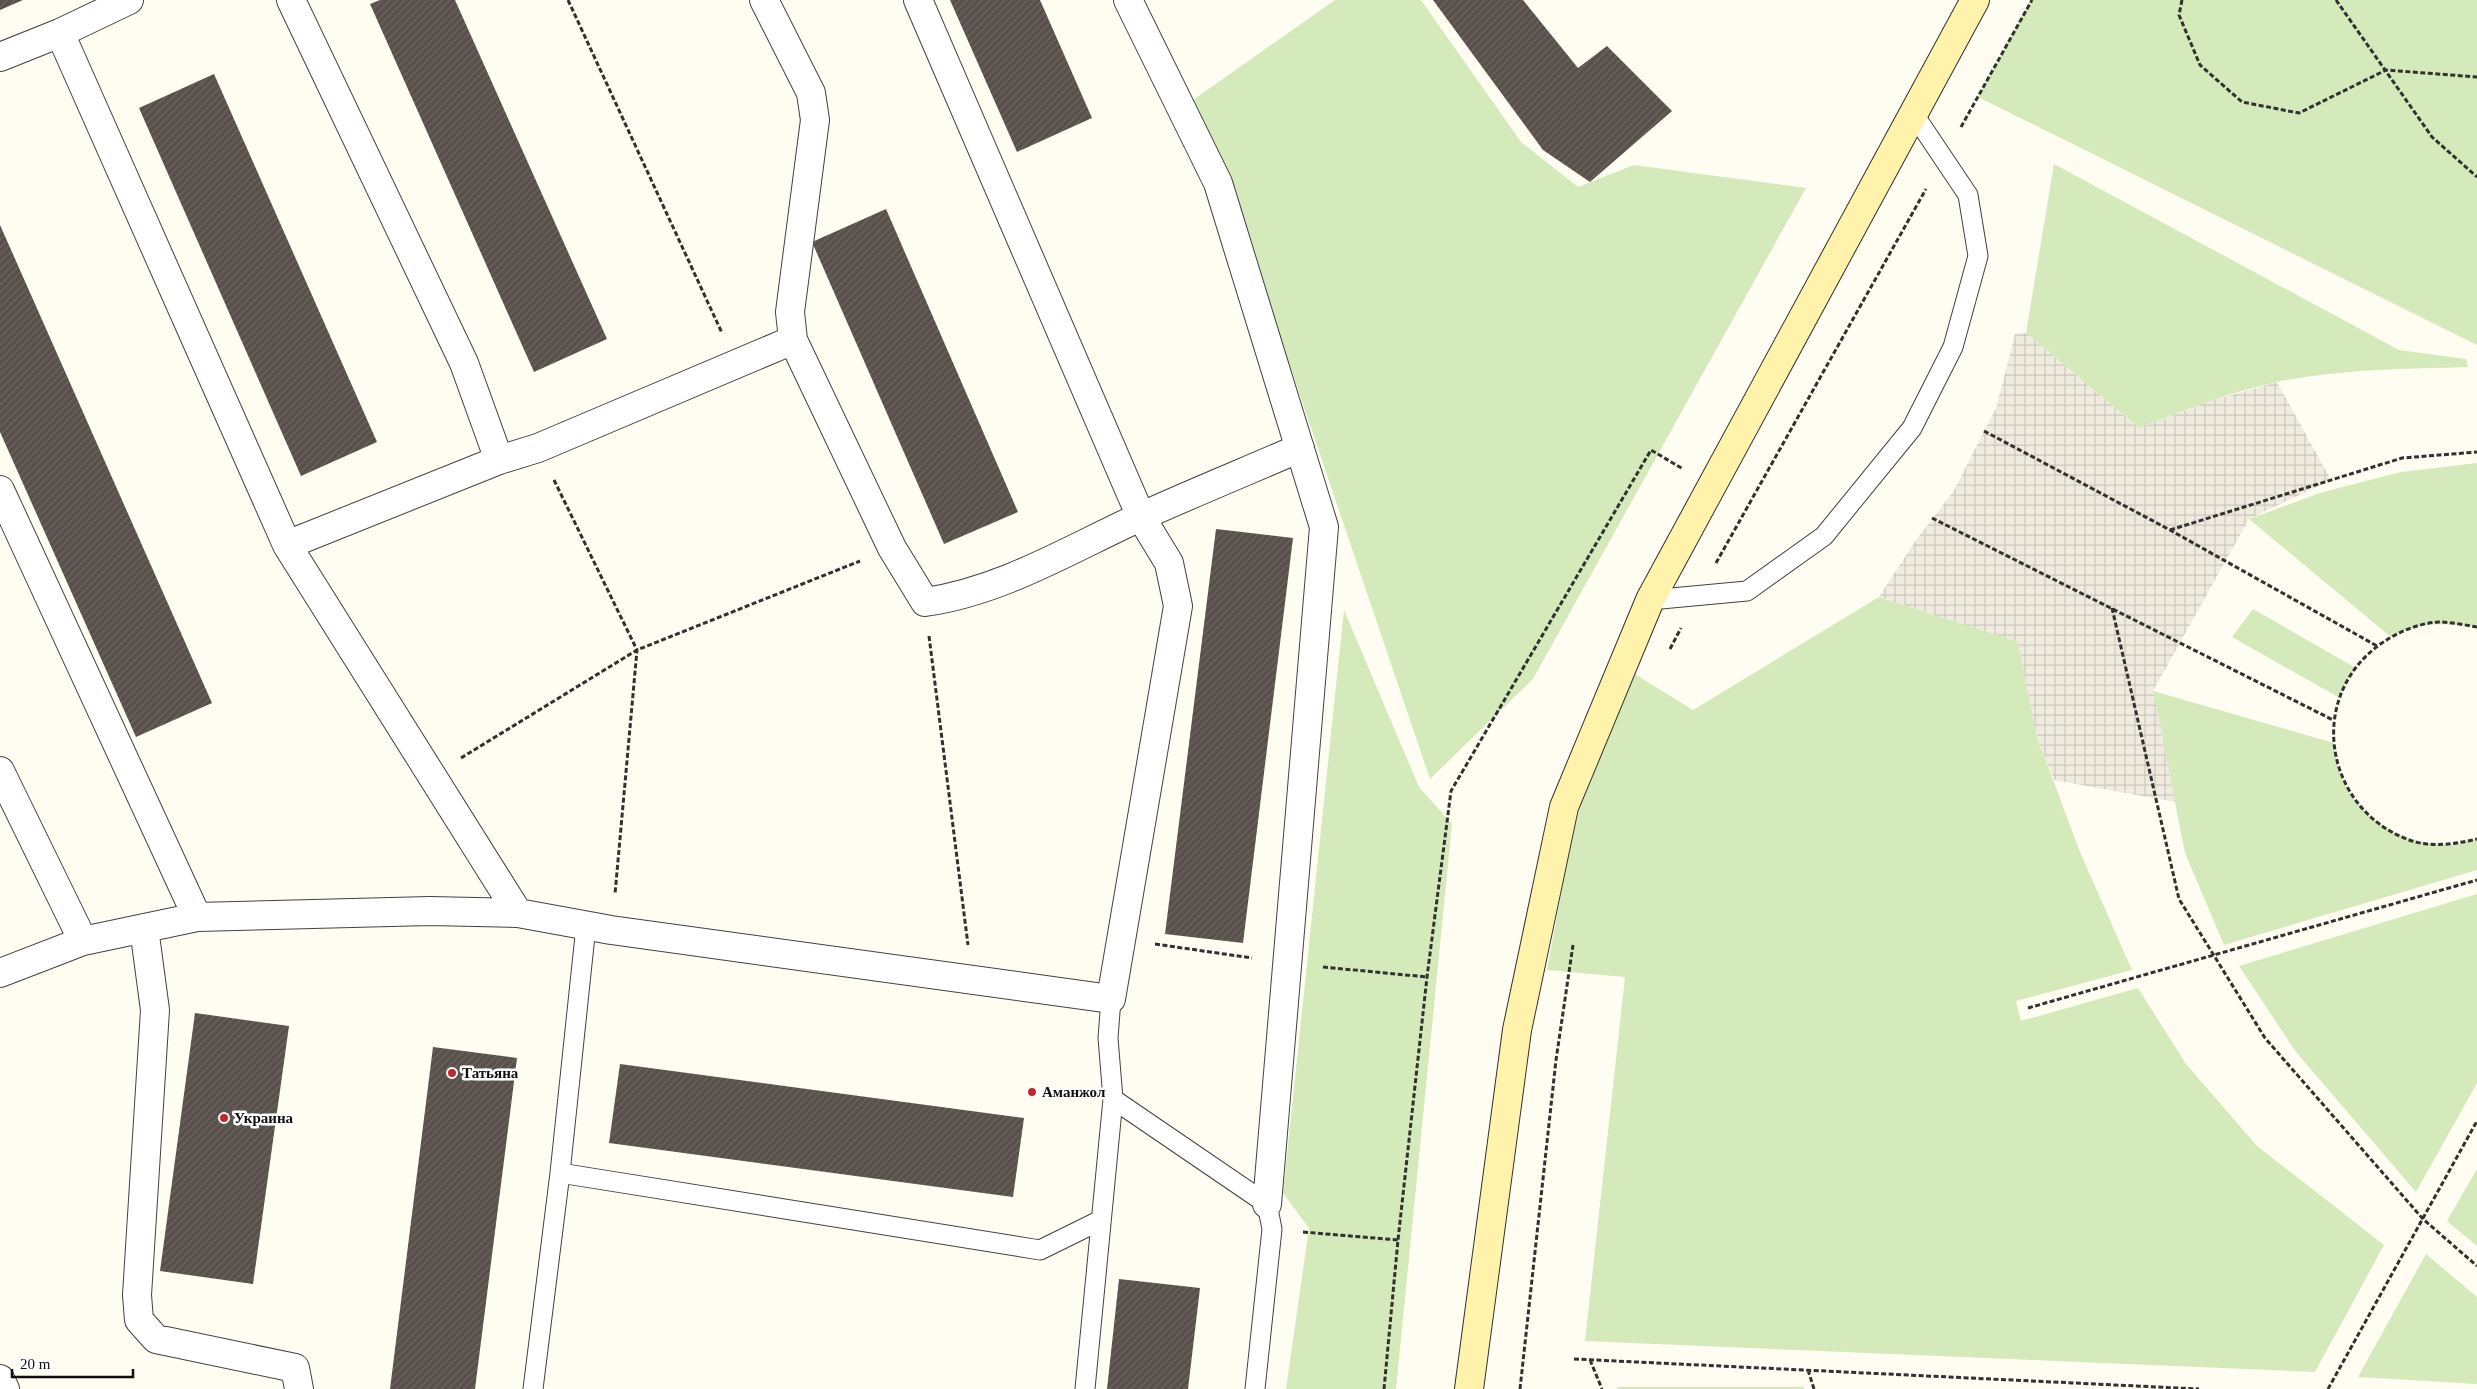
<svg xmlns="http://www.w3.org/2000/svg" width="2477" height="1389" viewBox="0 0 2477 1389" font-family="Georgia,serif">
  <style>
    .grass { fill: #d4eaba }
    .plaza { fill: url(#plaza-grid) }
    .building { fill: url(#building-hatch) }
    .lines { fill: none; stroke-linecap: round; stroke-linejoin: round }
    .lane-casing { stroke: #424242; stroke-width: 21 }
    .street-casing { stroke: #424242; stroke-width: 30 }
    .secondary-casing { stroke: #313131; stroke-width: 30 }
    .path { stroke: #313131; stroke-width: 3; stroke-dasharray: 5 2.5; stroke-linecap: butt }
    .lane { stroke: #fff; stroke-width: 19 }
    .street { stroke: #fff; stroke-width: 28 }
    .secondary { stroke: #fff3ac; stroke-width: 28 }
    .poi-dot { fill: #c12531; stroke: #fff; stroke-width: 2 }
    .labels { text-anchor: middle; stroke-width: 5; stroke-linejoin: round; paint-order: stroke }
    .poi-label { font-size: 15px; font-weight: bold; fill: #0f0f0f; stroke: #fff; text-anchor: start }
  </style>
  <defs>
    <pattern id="plaza-grid" width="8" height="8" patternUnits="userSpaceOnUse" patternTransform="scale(1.25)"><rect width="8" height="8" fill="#f0ebdf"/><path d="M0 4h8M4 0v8" fill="none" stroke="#cdc8be"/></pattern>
    <pattern id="building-hatch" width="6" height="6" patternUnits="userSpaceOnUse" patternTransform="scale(1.25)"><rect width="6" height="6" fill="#58504b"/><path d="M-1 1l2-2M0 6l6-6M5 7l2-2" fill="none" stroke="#6b6561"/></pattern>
  </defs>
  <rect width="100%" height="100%" fill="#fffcf1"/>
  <path class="grass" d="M1335 0H1421L1521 142 1578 187 1634 165 1806 188 1533 679 1430 779 1240 218 1193 100Z
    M2031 0H2477V345L1978 97Z
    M2054 164 2399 350 2466 359 2468 367C2404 369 2340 369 2277 382 2230 392 2184 411 2139 428L2026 333Z
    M2477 463V627C2447 623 2418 621 2391 637L2249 519 2323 492 2401 472Z
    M1879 597 2018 641 2037 737 2080 852 2132 970 2016 1001 2021 1021 2138 988 2186 1064 2257 1146 2384 1245 2315 1372 1585 1341 1625 977 1547 970 1574 824 1633 673 1693 710Z
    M2253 609 2356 668 2345 683 2340 698 2232 637Z
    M1344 610 1419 787 1452 824 1396 1389H1286L1309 1228 1283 1193Z
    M2153 691 2334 743C2336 803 2390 843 2447 845 2456 845 2467 841 2477 839V870L2224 945 2185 853Z
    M2477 894V1083L2416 1192 2296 1052 2239 966Z
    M2477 1169V1246L2447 1221Z
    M2426 1254 2477 1297V1384L2358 1377Z
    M1617 1387H1804V1389H1618Z"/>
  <path class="plaza" d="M2026 333 2139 428 2208 402 2277 382 2331 480 2249 519 2153 691 2175 802 2054 780 2037 737 2018 642 1879 597 1916 540 1953 492 1996 408 2015 334Z"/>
  <path class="building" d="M0 0H23L0 10Z
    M380 0H455L607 339 534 372 370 4Z
    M950 0H1040L1092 118 1017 152Z
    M1433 0H1523L1578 68 1607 46 1672 111 1590 182 1543 150Z
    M214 74 377 442 301 476 139 108Z
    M886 209 1018 512 944 544 812 242Z
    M0 225 212 703 136 737 0 432Z
    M1216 529 1293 538 1243 943 1165 934Z
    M195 1013 289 1026 253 1284 160 1271Z
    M433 1047 517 1058 475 1389H390Z
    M620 1064 1024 1118 1013 1197 609 1143Z
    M1119 1279 1200 1288 1188 1389H1107Z"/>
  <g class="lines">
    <g class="lane-casing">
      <path id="lane" d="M1650 600 1747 591 1824 536 1912 428 1953 347 1978 256 1968 195 1913 113
        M1111 999 1108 1038 1113 1099 1267 1204 1272 1229 1255 1389
        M560 1173 1040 1250 1101 1220
        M533 1389 560 1173 586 926
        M1085 1389 1113 1099"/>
    </g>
    <g class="street-casing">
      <path id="street" d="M291 0 464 363 499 460
        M764 0 811 93 815 120 790 312 793 340 892 548 925 602C1002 591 1070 549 1140 517 1193 493 1247 471 1300 448
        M1128 0 1218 183 1324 527 1267 1204
        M60 33 287 545 518 913
        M0 57 60 33 129 0
        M0 490 197 917
        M287 545 499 460 538 448 793 340
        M0 771 83 941
        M144 928 155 1010 137 1295 139 1320 156 1339 295 1368 299 1389
        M0 973 83 941 197 917 430 911 518 913 611 930 1111 999 1178 606 1169 563 1141 517 918 0
        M0 1379 5 1389"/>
    </g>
    <g class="secondary-casing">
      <path id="secondary" d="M1469 1389 1517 1030 1564 807 1650 600 1975 0"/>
    </g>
    <path class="path" d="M568 0 722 333
      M2182 0 2179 15 2200 65 2242 102 2299 113 2386 70 2477 77
      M2336 0 2432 137 2477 177
      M1961 127 2032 0
      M1984 431 2170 530 2377 646
      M554 480 637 650 615 894
      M1932 518 2333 720
      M2170 530 2402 458 2477 452
      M1716 563 1926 189
      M2112 608 2179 899 2265 1038 2423 1219 2477 1266
      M2477 627C2465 625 2451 622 2439 622 2419 623 2398 632 2382 643 2306 695 2323 808 2409 840 2431 848 2455 844 2477 839
      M929 636 968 945
      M1670 649 1681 628
      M461 758 637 650 860 561
      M1155 944 1252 958
      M1323 967 1427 977
      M2028 1008 2477 880
      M1303 1232 1398 1240
      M1574 1359 2199 1389
      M1590 1360 1602 1389
      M1808 1370 1814 1389
      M1384 1389 1398 1240 1427 977 1451 791 1651 450 1683 469
      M1520 1389 1556 1060 1573 945
      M2328 1389 2477 1121"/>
    <use href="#lane" class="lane"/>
    <use href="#street" class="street"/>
    <use href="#secondary" class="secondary"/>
  </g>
  <g class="poi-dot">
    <circle cx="452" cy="1073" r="5"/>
    <circle cx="1032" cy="1092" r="5"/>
    <circle cx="224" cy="1118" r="5"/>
  </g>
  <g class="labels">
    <g class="poi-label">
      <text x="462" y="1078">Татьяна</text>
      <text x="1042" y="1097">Аманжол</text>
      <text x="234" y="1123">Украина</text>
    </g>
  </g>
  <path d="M12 1369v8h121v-8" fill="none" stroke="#0f0f0f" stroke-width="2.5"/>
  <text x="20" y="1369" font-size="15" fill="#0f0f0f" stroke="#ffffff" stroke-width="4" paint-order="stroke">20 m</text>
</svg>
